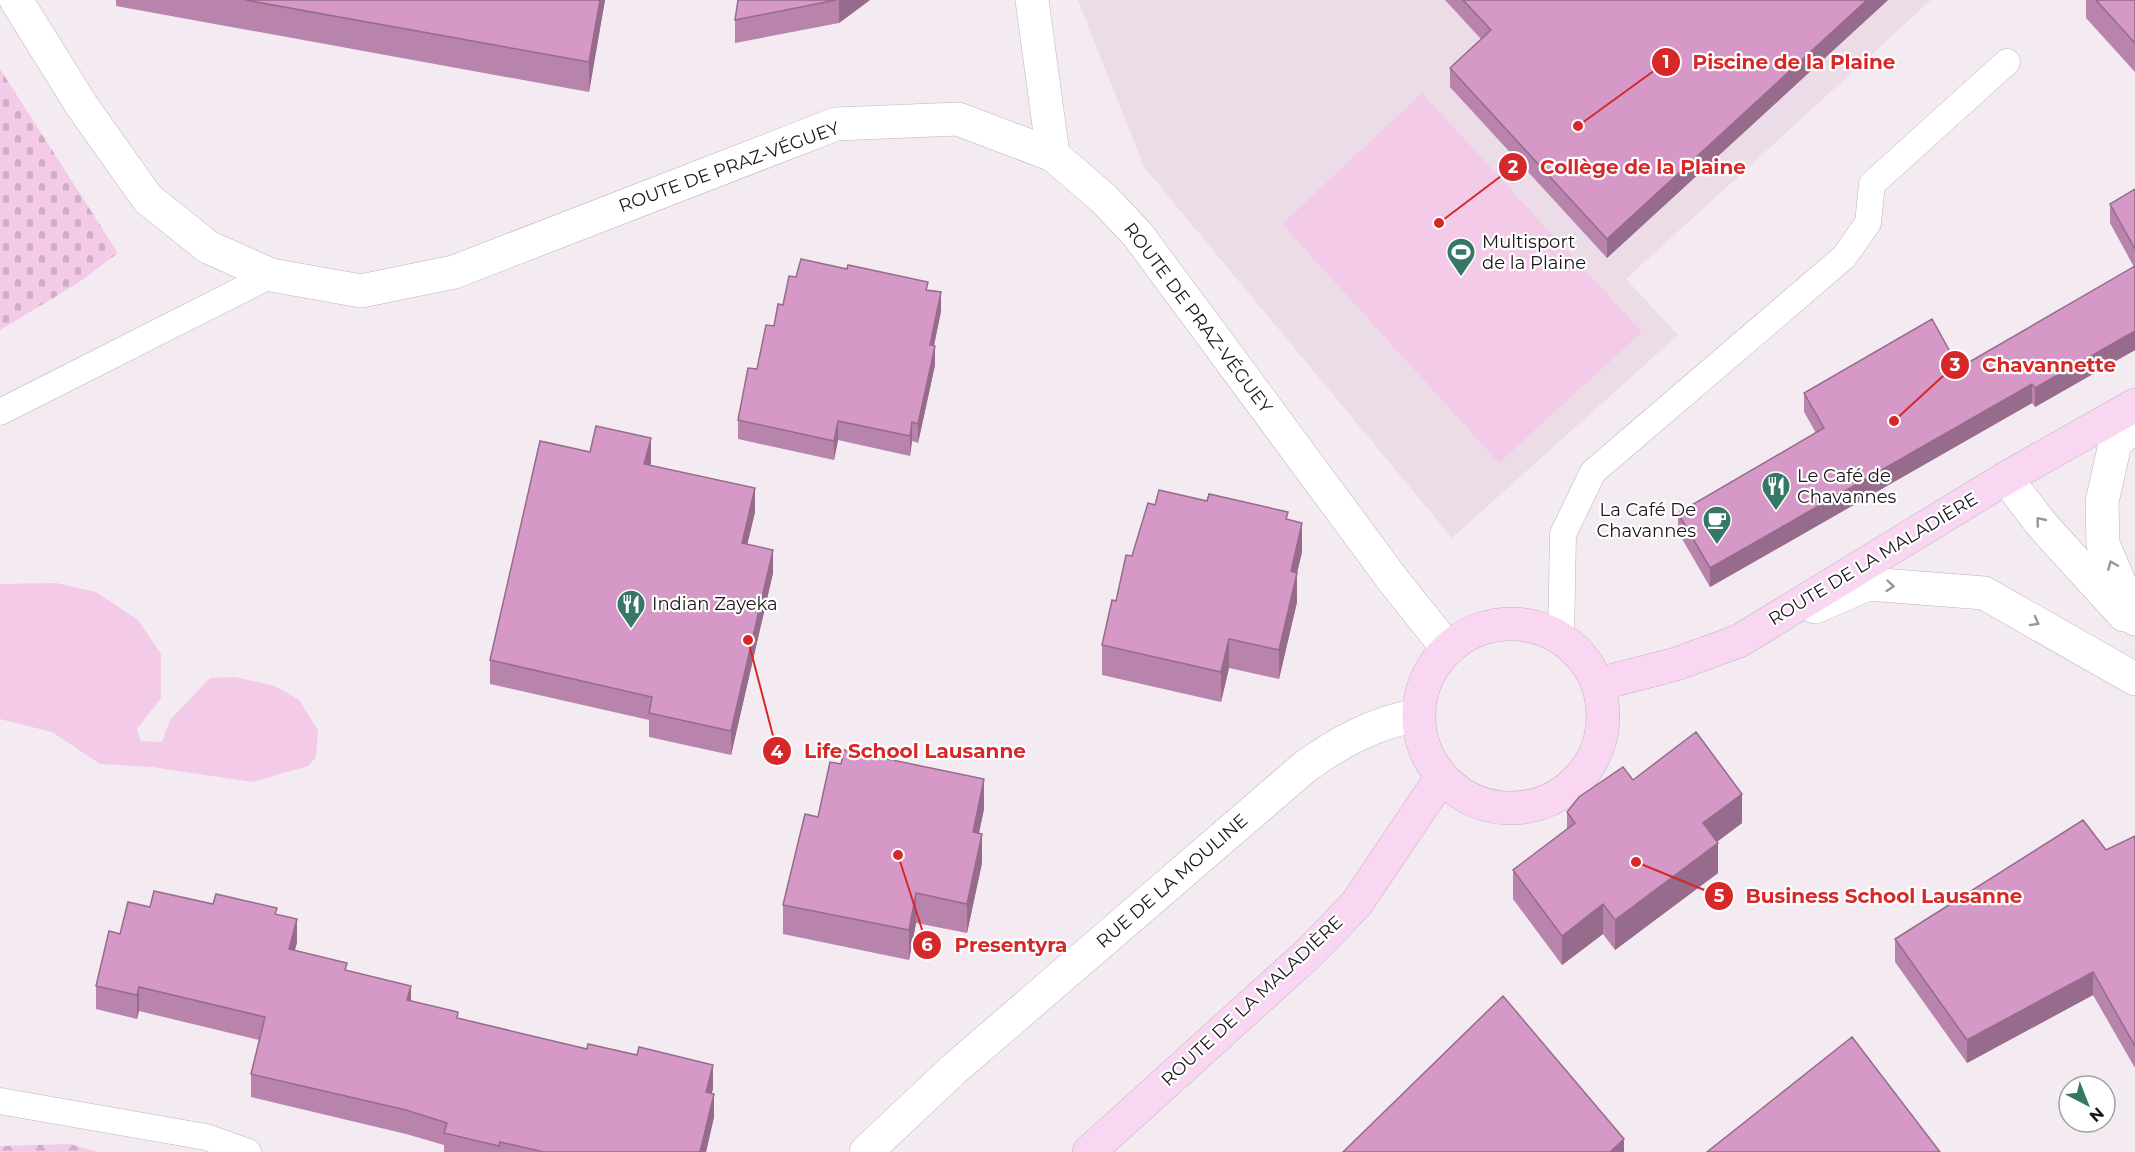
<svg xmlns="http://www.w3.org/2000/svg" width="2135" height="1152" viewBox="0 0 2135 1152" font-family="Montserrat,sans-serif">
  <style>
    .built { fill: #ecdce8 }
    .green { fill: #f3cbe8 }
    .forest { fill: url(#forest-firs) }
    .cemetery { fill: url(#cemetery-stones) }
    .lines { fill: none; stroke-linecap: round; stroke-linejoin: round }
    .service-casing { stroke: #beb4bb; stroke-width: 27 }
    .minor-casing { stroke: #beb4bb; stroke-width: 34 }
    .tertiary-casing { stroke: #beb4bb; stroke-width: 34 }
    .secondary-casing { stroke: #beb4bb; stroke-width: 34 }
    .service { stroke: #fff; stroke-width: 26 }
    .minor { stroke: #fff; stroke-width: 33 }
    .tertiary { stroke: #fff; stroke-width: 33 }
    .secondary { stroke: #f9d7f2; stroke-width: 33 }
    .wall { fill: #b884ab }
    .shaded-wall { fill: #966b8b }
    .building { fill: #d699c7; stroke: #966b8b; stroke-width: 1.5 }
    .oneway { stroke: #989698 }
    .labels { text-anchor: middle; stroke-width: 4.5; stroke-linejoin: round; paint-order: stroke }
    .street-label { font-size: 18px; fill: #1a1619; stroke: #fff }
    .poi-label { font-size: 18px; fill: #1a1619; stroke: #fff; text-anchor: start }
    .leader { fill: none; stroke: #d62828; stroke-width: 2 }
    .callout-dot { fill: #d62828; stroke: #fff; stroke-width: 2 }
    .mark-label { font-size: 18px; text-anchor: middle; font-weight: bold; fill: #fff }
    .callout-label { font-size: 20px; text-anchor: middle; font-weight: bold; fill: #d62828; stroke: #fff; stroke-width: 4.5; stroke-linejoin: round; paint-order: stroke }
  </style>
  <defs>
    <pattern id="forest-firs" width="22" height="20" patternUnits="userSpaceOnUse" patternTransform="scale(1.5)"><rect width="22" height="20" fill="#f3cbe8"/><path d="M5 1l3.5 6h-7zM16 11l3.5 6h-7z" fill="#d0aec6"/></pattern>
    <pattern id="cemetery-stones" width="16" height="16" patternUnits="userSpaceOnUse" patternTransform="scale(1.5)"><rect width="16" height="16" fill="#f3cbe8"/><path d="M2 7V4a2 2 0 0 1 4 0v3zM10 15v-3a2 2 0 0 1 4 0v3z" fill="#d0aec6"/></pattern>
  </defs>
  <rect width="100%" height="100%" fill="#f4eaf1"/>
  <path class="built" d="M1078 0H1931L1626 279 1678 335 1452 538 1144 167Z"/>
  <path class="green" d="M1422 93 1642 332 1499 463 1282 224Z
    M56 583 96 592 138 620 161 654V698L137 729 141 741 162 742 170 720 210 678 235 677 275 686 299 700 318 730 316 757 308 766 252 782 152 767 100 764 52 732 0 719V584Z"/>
  <path class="forest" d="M70 1144 98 1152H0V1146Z"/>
  <path class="cemetery" d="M0 69 118 253 78 283 0 330Z"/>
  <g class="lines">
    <g class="service-casing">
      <path id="service" d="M0 412 271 275
        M1561 637 1563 534 1593 472 1844 257 1868 223 1872 184 2007 62
        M0 1101 206 1137 248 1152"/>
    </g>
    <g class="minor-casing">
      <path id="minor" d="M16 0 82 106 148 199 208 247 271 275 361 291 454 272 836 124 958 119 1053 155 1104 199 1138 235 1393 580 1448 649
        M1032 0 1053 155"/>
    </g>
    <g class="tertiary-casing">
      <path id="tertiary" d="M2135 424 2115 444 2102 502 2103 544 2135 619
        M2006 478 2043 526 2124 615
        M1815 607 1868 584 1984 593 2135 679
        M866 1152 954 1069 1306 766C1341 741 1374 723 1418 715"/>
    </g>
    <g class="secondary-casing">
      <path id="secondary" d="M1419 716a92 92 0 1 1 184 0a92 92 0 1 1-184 0Z
        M1599 684 1676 664 1739 641 2006 478 2135 405
        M1089 1152 1310 952 1357 903 1441 778"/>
    </g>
    <use href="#service" class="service"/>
    <use href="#minor" class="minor"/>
    <use href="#tertiary" class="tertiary"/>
    <use href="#secondary" class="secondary"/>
  </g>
  <path class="wall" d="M116 0H605L589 92 116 6Z
    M738 0H870L839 23 735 43V20Z
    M1445 0H1888L1607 258 1450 87V68L1481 39Z
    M2086 0H2135V72L2086 18Z
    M2135 189V350L2035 407 2032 403 1710 587 1678 532V513L1816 433 1804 412V393L1959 368 2134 267 2110 223V204Z
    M928 290 941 311 934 346 935 365 918 443 912 441 910 456 838 440 834 460 738 439V420L757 369 783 305Z
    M590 452 651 462 650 465 755 512 747 544 773 573 731 755 649 737V720L490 684V660Z
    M1155 505 1288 520 1302 552 1297 573V602L1279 679 1229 668 1221 702 1102 675V645L1116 601 1132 556Z
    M841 764 984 809 979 833 982 863 967 933 916 923 909 960 783 934V905L818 817Z
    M1633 780 1742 823 1717 842 1718 873 1615 950 1603 934 1562 965 1513 899V870L1567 829V812Z
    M2135 836V1068L2093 995 1967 1063 1895 962V939L2106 850Z
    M150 907 277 914 297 942 295 950 347 971 411 1001 458 1019 713 1088 712 1093 714 1117 706 1152H444V1145L406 1134 251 1097V1074L259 1040 139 1011 137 1019 96 1009V986L120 934Z"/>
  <path class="shaded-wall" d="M600 0H605L589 92V62Z
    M839 0H870L839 23Z
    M1867 0H1888L1607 258V239Z
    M941 292V311L930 364V345Z
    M2135 331V350L2035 407V388Z
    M935 346V365L918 443V424Z
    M2032 384V403L1710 587V568Z
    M838 421V440L834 460V441Z
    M912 422V441L910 456V436Z
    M651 438V462L644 487V464Z
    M755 488V512L742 567V543Z
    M1302 523V552L1297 573V602L1279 679V650L1291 571Z
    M773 550V573L731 755V731Z
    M1229 639V668L1221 702V672Z
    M984 779V809L973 861V832Z
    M1742 794V823L1703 852V823Z
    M982 834V863L967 933V904Z
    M1718 843V873L1615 950V920Z
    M916 893V923L909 960V930Z
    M1603 904V934L1562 965V936Z
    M297 919V942L289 973V949Z
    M2093 972V995L1967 1063V1040Z
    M411 986V1009L407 1000Z
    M139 987V1011L137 1019V995Z
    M713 1065V1088L706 1116V1092Z
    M714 1094V1117L706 1152H700Z
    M1624 1139V1152H1610Z"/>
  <path class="building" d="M245 0H600L589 62Z
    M738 0H836L735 20Z
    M1463 0H1867L1607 239 1450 68 1491 30Z
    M2096 0H2135V43Z
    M2135 189V249L2110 204Z
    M801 259 847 269 848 265 928 282 926 290 941 292 930 345 935 346 918 424 912 422 910 436 838 421 834 441 738 420 748 368 757 369 766 325 774 326 778 304 783 305 789 276 796 277Z
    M2135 266V331L2035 388 2032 384 1710 568 1678 513 1824 428 1804 393 1932 319 1959 368Z
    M596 426 651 438 644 464 755 488 742 543 773 550 731 731 649 713 652 697 490 660 540 441 590 452Z
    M1159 490 1207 501 1209 494 1288 512 1286 519 1302 523 1291 571 1297 573 1279 650 1229 639 1221 672 1102 645 1112 600 1116 601 1126 555 1132 556 1148 503 1155 505Z
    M1696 732 1742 794 1703 823 1718 843 1615 920 1603 904 1562 936 1513 870 1575 823 1567 812 1579 797 1623 767 1633 780Z
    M844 750 984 779 973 832 982 834 967 904 916 893 909 930 783 905 805 814 818 817 830 762 841 764Z
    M2083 820 2106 850 2135 836V1046L2093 972 1967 1040 1895 939Z
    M154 891 213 904 216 894 277 908 275 914 297 919 289 949 347 963 345 970 411 986 407 1000 458 1012 457 1018 587 1049 588 1044 637 1055 639 1047 713 1065 706 1092 714 1094 700 1152H544L500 1142 499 1146 444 1133 447 1123 406 1110 251 1074 265 1017 139 987 137 995 96 986 109 931 120 934 128 902 150 907Z
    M1503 996 1624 1139 1610 1152H1343Z
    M1852 1037 1940 1152H1707Z"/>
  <defs><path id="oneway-chevron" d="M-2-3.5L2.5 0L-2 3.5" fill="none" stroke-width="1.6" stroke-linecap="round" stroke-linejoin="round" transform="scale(1.5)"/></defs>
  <g class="oneway">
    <use href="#oneway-chevron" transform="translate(2040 521) rotate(-129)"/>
    <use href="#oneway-chevron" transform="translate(2112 565) rotate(-113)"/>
    <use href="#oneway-chevron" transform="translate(1890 586) rotate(5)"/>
    <use href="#oneway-chevron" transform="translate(2035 622) rotate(29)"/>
  </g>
  <defs>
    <g id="stadium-pin" transform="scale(1.5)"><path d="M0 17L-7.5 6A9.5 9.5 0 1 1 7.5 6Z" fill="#367767" stroke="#fff"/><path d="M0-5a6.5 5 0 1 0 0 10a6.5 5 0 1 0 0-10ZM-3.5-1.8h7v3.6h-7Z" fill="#fff"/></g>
    <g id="restaurant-pin" transform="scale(1.5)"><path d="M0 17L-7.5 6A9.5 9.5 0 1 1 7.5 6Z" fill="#367767" stroke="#fff"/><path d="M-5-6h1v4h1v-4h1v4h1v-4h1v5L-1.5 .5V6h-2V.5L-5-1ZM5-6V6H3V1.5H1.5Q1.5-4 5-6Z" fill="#fff"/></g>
    <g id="cafe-pin" transform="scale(1.5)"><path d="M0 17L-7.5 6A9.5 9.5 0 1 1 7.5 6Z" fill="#367767" stroke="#fff"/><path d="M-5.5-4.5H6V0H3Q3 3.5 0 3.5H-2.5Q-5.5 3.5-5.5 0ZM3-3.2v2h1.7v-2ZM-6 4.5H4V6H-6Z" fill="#fff"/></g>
  </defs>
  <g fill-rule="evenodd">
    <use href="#stadium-pin" x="1461" y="252"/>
    <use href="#restaurant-pin" x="1776" y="486"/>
    <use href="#cafe-pin" x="1717" y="520"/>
    <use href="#restaurant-pin" x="631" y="604"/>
  </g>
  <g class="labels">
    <g class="street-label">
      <text transform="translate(729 167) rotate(-20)" y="6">ROUTE DE PRAZ-VÉGUEY</text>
      <text transform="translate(1198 318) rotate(53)" y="6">ROUTE DE PRAZ-VÉGUEY</text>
      <text transform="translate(1873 559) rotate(-31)" y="6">ROUTE DE LA MALADIÈRE</text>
      <text transform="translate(1172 881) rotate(-41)" y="6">RUE DE LA MOULINE</text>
      <text transform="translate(1252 1001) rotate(-43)" y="6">ROUTE DE LA MALADIÈRE</text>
    </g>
    <g class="poi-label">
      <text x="1482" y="248">Multisport<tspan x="1482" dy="21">de la Plaine</tspan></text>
      <text x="1797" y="482">Le Café de<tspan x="1797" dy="21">Chavannes</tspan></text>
      <text x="1696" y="516" text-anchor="end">La Café De<tspan x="1696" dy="21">Chavannes</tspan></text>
      <text x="652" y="610">Indian Zayeka</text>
    </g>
  </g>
  <path class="leader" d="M1578 126L1666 62M1439 223L1513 167M1894 421L1955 365M748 640L777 751M1636 862L1719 896M898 855L927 945"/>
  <g class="callout-dot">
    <circle cx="1578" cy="126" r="6"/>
    <circle cx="1439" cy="223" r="6"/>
    <circle cx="1894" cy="421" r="6"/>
    <circle cx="748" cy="640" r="6"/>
    <circle cx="1636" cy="862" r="6"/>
    <circle cx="898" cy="855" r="6"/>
    <circle cx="1666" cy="62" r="15"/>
    <circle cx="1513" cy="167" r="15"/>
    <circle cx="1955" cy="365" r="15"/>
    <circle cx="777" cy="751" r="15"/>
    <circle cx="1719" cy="896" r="15"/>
    <circle cx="927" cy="945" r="15"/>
  </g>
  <g class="mark-label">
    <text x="1666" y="68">1</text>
    <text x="1513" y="173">2</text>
    <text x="1955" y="371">3</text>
    <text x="777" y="758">4</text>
    <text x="1719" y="902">5</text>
    <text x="927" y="951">6</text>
  </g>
  <g class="callout-label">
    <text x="1794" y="69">Piscine de la Plaine</text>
    <text x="1643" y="174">Collège de la Plaine</text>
    <text x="2049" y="372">Chavannette</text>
    <text x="915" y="758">Life School Lausanne</text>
    <text x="1884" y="903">Business School Lausanne</text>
    <text x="1011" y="952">Presentyra</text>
  </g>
  <g transform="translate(2087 1104) rotate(138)"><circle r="28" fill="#ffffff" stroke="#a3a2a3" stroke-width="1.5"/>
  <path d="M0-4.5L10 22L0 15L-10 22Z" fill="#367767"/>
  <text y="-9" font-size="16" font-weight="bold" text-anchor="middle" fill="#1a1619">N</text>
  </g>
</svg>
